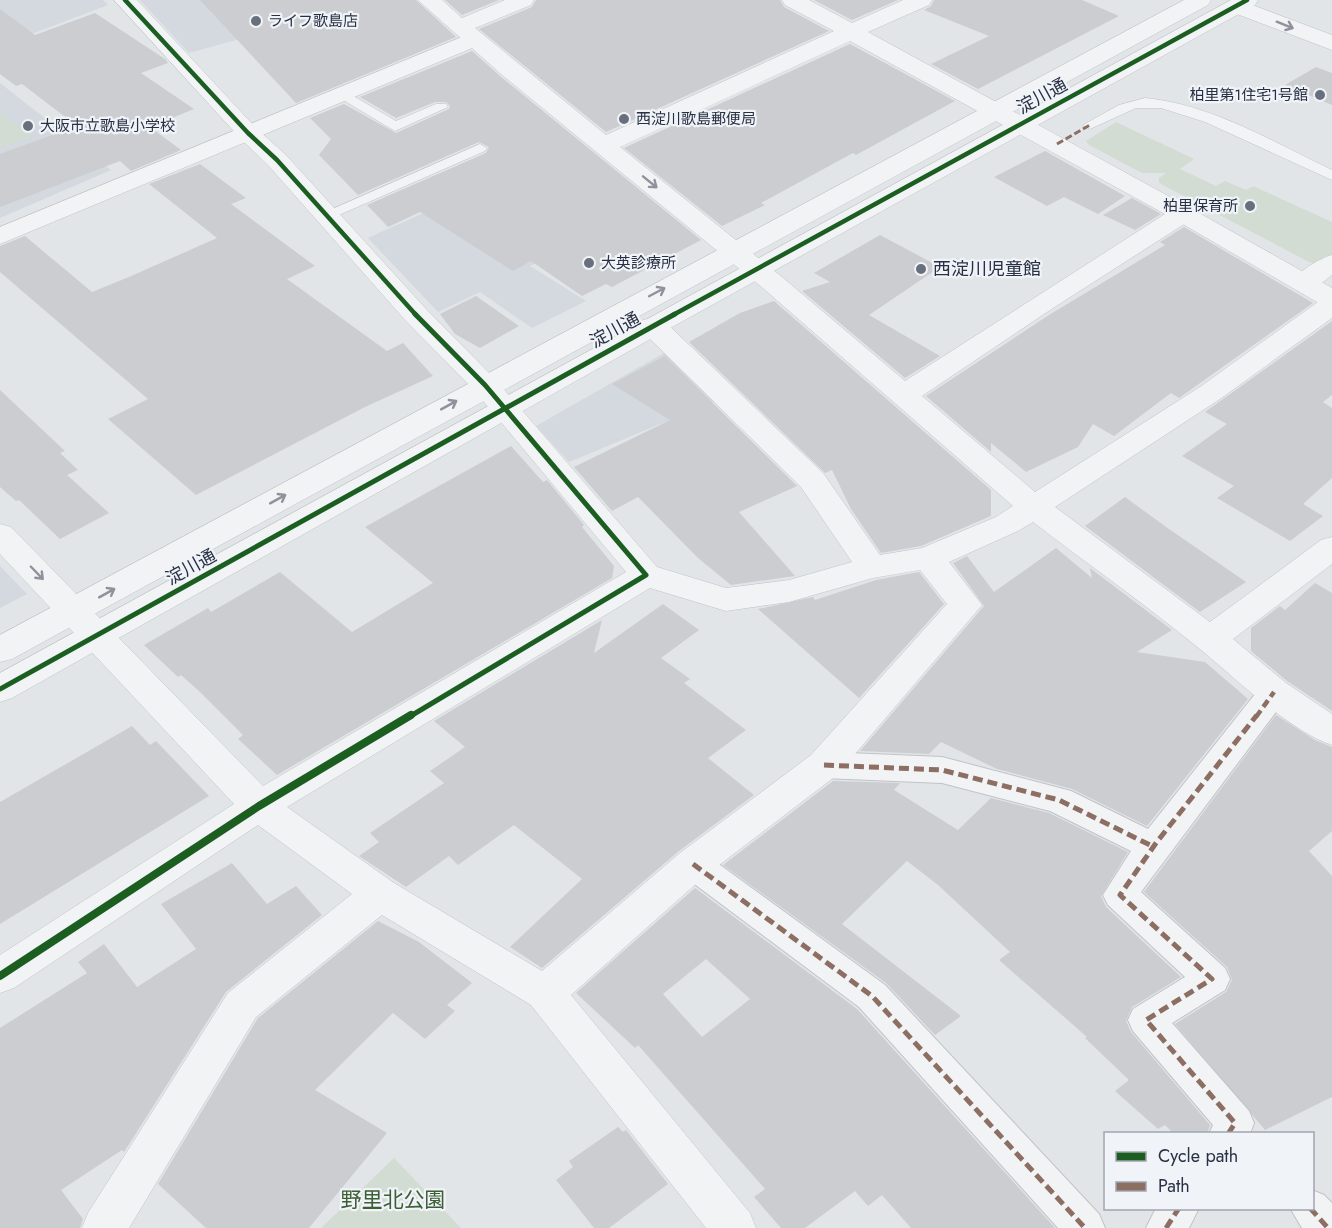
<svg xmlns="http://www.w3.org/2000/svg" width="1332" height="1228" viewBox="0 0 1332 1228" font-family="Jost,'Noto Sans JP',sans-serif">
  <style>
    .built { fill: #d4d8df }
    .green { fill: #d2dcd3 }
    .building { fill: #cbcdd0; fill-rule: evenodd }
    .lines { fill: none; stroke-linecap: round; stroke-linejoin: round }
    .service-casing { stroke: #c0c3c6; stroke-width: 1 }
    .pedestrian-casing { stroke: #c0c3c6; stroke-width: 2 }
    .minor-casing { stroke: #c0c3c6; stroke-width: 1 }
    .tertiary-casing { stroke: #c0c3c6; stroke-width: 1 }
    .service { fill: #f2f3f5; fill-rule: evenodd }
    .pedestrian { fill: #f2f3f5; fill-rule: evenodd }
    .minor { fill: #f2f3f5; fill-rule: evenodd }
    .tertiary { fill: #f2f3f5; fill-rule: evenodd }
    .quiet-far2 { stroke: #8d6e63; stroke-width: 3; stroke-dasharray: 7 3; stroke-linecap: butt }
    .quiet-far1 { stroke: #8d6e63; stroke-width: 4.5; stroke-dasharray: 8 4.5; stroke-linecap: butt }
    .quiet { stroke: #8d6e63; stroke-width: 5; stroke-dasharray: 10 5; stroke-linecap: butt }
    .cycleway-far2-casing { stroke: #f0f3f8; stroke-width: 8 }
    .cycleway-far1-casing { stroke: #f0f3f8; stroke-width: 9 }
    .cycleway-casing { stroke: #f0f3f8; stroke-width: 11 }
    .cycleway-far2 { stroke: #1b5e20; stroke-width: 4.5 }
    .cycleway-far1 { stroke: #1b5e20; stroke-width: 5 }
    .cycleway { stroke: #1b5e20; stroke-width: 8 }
    .oneway { stroke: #8d929c }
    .poi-dot { fill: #69707d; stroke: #f0f3f8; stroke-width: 2 }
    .labels { text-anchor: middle; stroke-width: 4.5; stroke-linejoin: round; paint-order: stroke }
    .far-poi-label { font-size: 15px; fill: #283143; stroke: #f0f3f8; text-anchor: start }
    .street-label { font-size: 18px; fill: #283143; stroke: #f0f3f8 }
    .poi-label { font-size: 18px; fill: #283143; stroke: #f0f3f8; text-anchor: start }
    .near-park-label { font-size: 21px; fill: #3b6034; stroke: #f0f3f8 }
  </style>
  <rect width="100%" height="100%" fill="#e2e5e8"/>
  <path class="built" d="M0 0H103L108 5 0 46Z
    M140 0H352L359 6 189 53Z
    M0 83 111 170 0 218Z
    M528 166 610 227 530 266 586 301 532 328 480 292 438 312 368 238Z
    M671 349 720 399 569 462 536 426Z
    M0 566 27 594 0 608Z"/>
  <path class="green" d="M0 113 34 135 0 148Z
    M1116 122 1194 159 1180 169 1216 186 1225 181 1246 190 1253 186 1332 222V257L1317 265 1309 262 1159 183V178L1166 173H1142L1089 145 1086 141Z
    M394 1158 461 1228H321Z"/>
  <path class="building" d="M200 0H416L456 37 296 103Z
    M445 0H499L462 15Z
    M536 0H780L784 7 829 31 606 132 479 29 532 7Z
    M814 0H898L852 20Z
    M934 0H1082L1119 16 978 89 931 64 989 36 924 10 931 6Z
    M0 9 35 35 95 13 165 59 168 63 141 73 194 109 150 127 181 150 131 171 120 161 0 207V154L77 126 22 84 16 86 0 74Z
    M850 44 955 101 856 155 853 153 761 203 765 205 722 226 624 148Z
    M472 51 500 76 701 240 612 287 606 284 582 296 531 261 513 271 420 212 388 227 367 205 486 153 489 147 479 142 358 195 319 155 331 139 310 118 344 104 396 133 449 109 450 106 446 102H435L396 118 360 97Z
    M1316 67 1332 73V105L1285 85Z
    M1045 151 1125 196 1098 214 1064 197 1047 206 994 177Z
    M200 164 246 198 231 204 315 266 287 279 387 351 403 343 433 376 365 407 196 495 108 419 148 399 0 272V246L25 236 92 292 129 277 217 238 149 184Z
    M1132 198 1161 214 1135 230 1103 215Z
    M1184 227 1313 303 1179 398 1171 393 1114 436 1093 424 1078 447 1026 472 991 443V452L926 396 1049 315 1165 245 1160 242Z
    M880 235 940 267 869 315 940 356 905 378 802 291 830 282 814 273Z
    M476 296 519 326 480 348 455 334 440 314Z
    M774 301 991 490V516L921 546 881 553 851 509 832 470 825 473 689 342 740 313Z
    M1332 321V395L1323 402 1332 408V478L1303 504 1323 516 1290 541 1217 498 1234 486 1182 456 1227 424 1205 412Z
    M665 356 797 486 739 512 795 576 731 585 698 558 638 497 612 511 574 467 670 420 612 384Z
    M0 390 65 451 60 453 78 470 67 475 109 513 60 539 19 500 16 501 0 487Z
    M511 446 543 482 547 480 584 525 582 527 614 566 612 578 277 775 238 739 243 735 200 692 181 675 178 677 144 645 208 608 211 612 280 572 352 632 433 583 365 527Z
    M1125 497 1169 529 1246 582 1200 612 1085 526Z
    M1056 548 1092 578 1090 568 1172 630 1137 652 1205 662 1248 699 1147 826 1072 789 997 769 941 742 929 754 860 751 984 606 953 563 967 556 994 592Z
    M919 572 944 604 859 698 758 609 813 597 815 600 876 580Z
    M1315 583 1332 593V711L1287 681 1251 651V628L1280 606 1285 610Z
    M663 604 699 630 661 658 690 679 684 683 746 730 708 758 754 795 679 851 542 968 510 947 582 879 514 825 458 865 449 856 406 887 359 856 379 842 370 833 444 783 430 771 465 747 434 721 602 620 594 653Z
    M1276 715 1315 740 1332 747V831L1309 851 1332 876V1097L1265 1130 1175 1024 1226 992 1232 980 1227 967 1144 892Z
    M132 726 150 745 156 741 209 796 0 924V802Z
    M833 781 900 783 894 790 958 830 991 798 1049 813 1128 852 1101 896 1106 907 1181 977 1132 1007 1126 1021 1131 1032 1210 1125 1207 1134H1174L1165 1125 1158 1129 1115 1091 1129 1080 1085 1038 1087 1037 999 960 1010 952 938 885 907 861 842 924 961 1016 935 1035 886 983 723 865Z
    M232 863 267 904 296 886 322 915 226 992 124 1152 122 1150 61 1190 83 1219 80 1228H0V1028L87 973 78 962 104 944 137 987 196 949 161 904Z
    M695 888 857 1009 1055 1228H911L882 1195 868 1206 855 1191 805 1228H781L754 1197 765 1189 638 1045 635 1048 576 993ZM706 959 750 999 702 1037 663 994Z
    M378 921 419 942 472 983 447 1005 455 1011 425 1039 393 1013 315 1090 387 1133 309 1228H206L158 1184 258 1018Z
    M618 1127 623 1132 626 1130 668 1184 609 1228H594L556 1180 573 1167 569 1161Z"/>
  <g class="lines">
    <g class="service-casing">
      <path id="service" d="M343 90 396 121 436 104H446L448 107 395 131 338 97V91Z
        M1145 98C1211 104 1273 142 1332 170V180L1205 122 1161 108H1136L1090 129 1083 125 1119 105Z
        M480 144 487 148 485 151 332 218 327 220 319 215Z"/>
    </g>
    <g class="pedestrian-casing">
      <path id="pedestrian" d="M1274 680 1285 684 1290 692 1285 700 1141 892 1225 968 1230 979 1225 990 1172 1023 1249 1111 1254 1123 1250 1134H1209L1213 1125 1133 1031 1128 1020 1133 1009 1185 977 1108 905 1103 895 1131 851 1050 811 942 783 824 778 812 774 808 765 812 756 824 752 942 757 1071 791 1148 829 1263 684Z
        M693 850 705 854 885 985 1099 1214 1105 1228H1058L859 1007 681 874 676 864 681 854Z
        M1312 1190 1324 1195 1332 1203V1228H1302L1290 1208H1312Z
        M1156 1208H1199L1189 1228H1146Z"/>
    </g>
    <g class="minor-casing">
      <path id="minor" d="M114 0H137L256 128 286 155 426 309 495 379 657 567 726 588 789 580 852 562 801 487 643 332 639 326 643 320 653 318 663 320 823 473 880 555 922 548 996 517 1013 506 764 289 501 74 418 0H442L462 18 505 0H534L531 5 475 28 606 135 834 31 785 5 782 0H809L852 23 903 0H932L929 5 868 32 1192 209 1196 214 1192 219 1050 310 922 396 1035 492 1200 387 1322 299 1332 297V318L1220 399 1055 507 1210 622 1321 540 1332 537V564L1233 639 1286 683 1332 714V745C1291 732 1234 677 1200 649 1146 605 1088 564 1033 522L1018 531 949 562 982 605 837 775 706 875 571 995 750 1213 756 1228H706L531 1005 382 915 256 1017 129 1228H82L88 1213 228 993 352 894 258 825 14 988 0 993V955L234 804 0 554V524L11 527 263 786 626 572 475 391 406 321 268 165 240 138ZM850 41 1165 214 905 381 782 277 620 147ZM920 570 947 604 811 755 680 853 542 971 394 883 287 807 650 588 726 611 789 602 873 578Z
        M1239 0 1332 35V50L1229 11 1226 6 1229 1Z
        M1332 255V275C1319 285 1311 293 1295 289L1291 283C1299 271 1318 259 1332 255Z"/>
    </g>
    <g class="tertiary-casing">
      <path id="tertiary" d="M1184 0H1211L1208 5 12 659 0 662V635Z
        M1231 0H1258L1255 5 663 332 12 698 0 702V673Z
        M474 32 482 34 485 39 482 44 0 244V227Z
        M1183 206 1192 209 1332 288V307L1322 305 1174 219 1170 214 1174 209Z"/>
    </g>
    <use href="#service" class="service"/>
    <use href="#pedestrian" class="pedestrian"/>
    <use href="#minor" class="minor"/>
    <use href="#tertiary" class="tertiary"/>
    <path class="quiet-far2" d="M1057 144 1090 125"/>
    <path class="quiet-far1" d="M1256 717 1274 692"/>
    <path class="quiet" d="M824 765 942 770 1059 800 1152 846
      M693 864 872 996 1085 1228
      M1228 1134 1235 1123 1146 1020 1212 979 1120 895 1156 843 1257 715
      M1310 1208 1328 1228
      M1166 1228 1179 1208"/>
    <g class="cycleway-far2-casing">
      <path id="cycleway-far2" d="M125 0 248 133 277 160 416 315
        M673 315 1247 0"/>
    </g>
    <g class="cycleway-far1-casing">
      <path id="cycleway-far1" d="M0 689 675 314
        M409 717 646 575 485 385 415 314"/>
    </g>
    <g class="cycleway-casing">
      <path id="cycleway" d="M0 976 259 806 411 715"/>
    </g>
    <use href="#cycleway-far2" class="cycleway-far2"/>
    <use href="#cycleway-far1" class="cycleway-far1"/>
    <use href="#cycleway" class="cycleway"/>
  </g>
  <defs><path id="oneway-shaft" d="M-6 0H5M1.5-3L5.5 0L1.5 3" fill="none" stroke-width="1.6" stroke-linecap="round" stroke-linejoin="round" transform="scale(1.5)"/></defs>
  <g class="oneway">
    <use href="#oneway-shaft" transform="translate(1285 25) rotate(22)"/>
    <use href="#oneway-shaft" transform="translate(650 182) rotate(39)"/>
    <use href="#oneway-shaft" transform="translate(657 292) rotate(-28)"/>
    <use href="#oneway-shaft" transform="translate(449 405) rotate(-29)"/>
    <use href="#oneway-shaft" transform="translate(278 499) rotate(-29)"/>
    <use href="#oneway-shaft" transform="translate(37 573) rotate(46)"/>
    <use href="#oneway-shaft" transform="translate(107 593) rotate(-29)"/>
  </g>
  <g class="poi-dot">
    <circle cx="256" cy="21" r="6"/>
    <circle cx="1320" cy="95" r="6"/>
    <circle cx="624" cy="119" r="6"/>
    <circle cx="28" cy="126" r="6"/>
    <circle cx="1250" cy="206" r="6"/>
    <circle cx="589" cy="263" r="6"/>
    <circle cx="921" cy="269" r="6"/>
  </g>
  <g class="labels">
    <g class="far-poi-label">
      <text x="268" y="26">ライフ歌島店</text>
      <text x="1308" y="100" text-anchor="end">柏里第1住宅1号館</text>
      <text x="636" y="124">西淀川歌島郵便局</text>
      <text x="40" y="131">大阪市立歌島小学校</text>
      <text x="1238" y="211" text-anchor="end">柏里保育所</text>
      <text x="601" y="268">大英診療所</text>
    </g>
    <g class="street-label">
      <text transform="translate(1042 96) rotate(-29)" y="6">淀川通</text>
      <text transform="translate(615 330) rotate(-29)" y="6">淀川通</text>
      <text transform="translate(191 567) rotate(-29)" y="6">淀川通</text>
    </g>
    <g class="poi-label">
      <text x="933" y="275">西淀川児童館</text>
    </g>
    <g class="near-park-label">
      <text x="393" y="1207">野里北公園</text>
    </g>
  </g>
  <rect x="1104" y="1132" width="210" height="78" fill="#f0f3f8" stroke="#a0a5b0" stroke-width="1.5"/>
  <rect x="1116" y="1152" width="30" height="9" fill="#1b5e20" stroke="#a0a5b0" stroke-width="1.5"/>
  <text x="1158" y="1162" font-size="18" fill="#283143">Cycle path</text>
  <rect x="1116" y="1182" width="30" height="9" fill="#8d6e63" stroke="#a0a5b0" stroke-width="1.5"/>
  <text x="1158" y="1192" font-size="18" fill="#283143">Path</text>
</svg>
